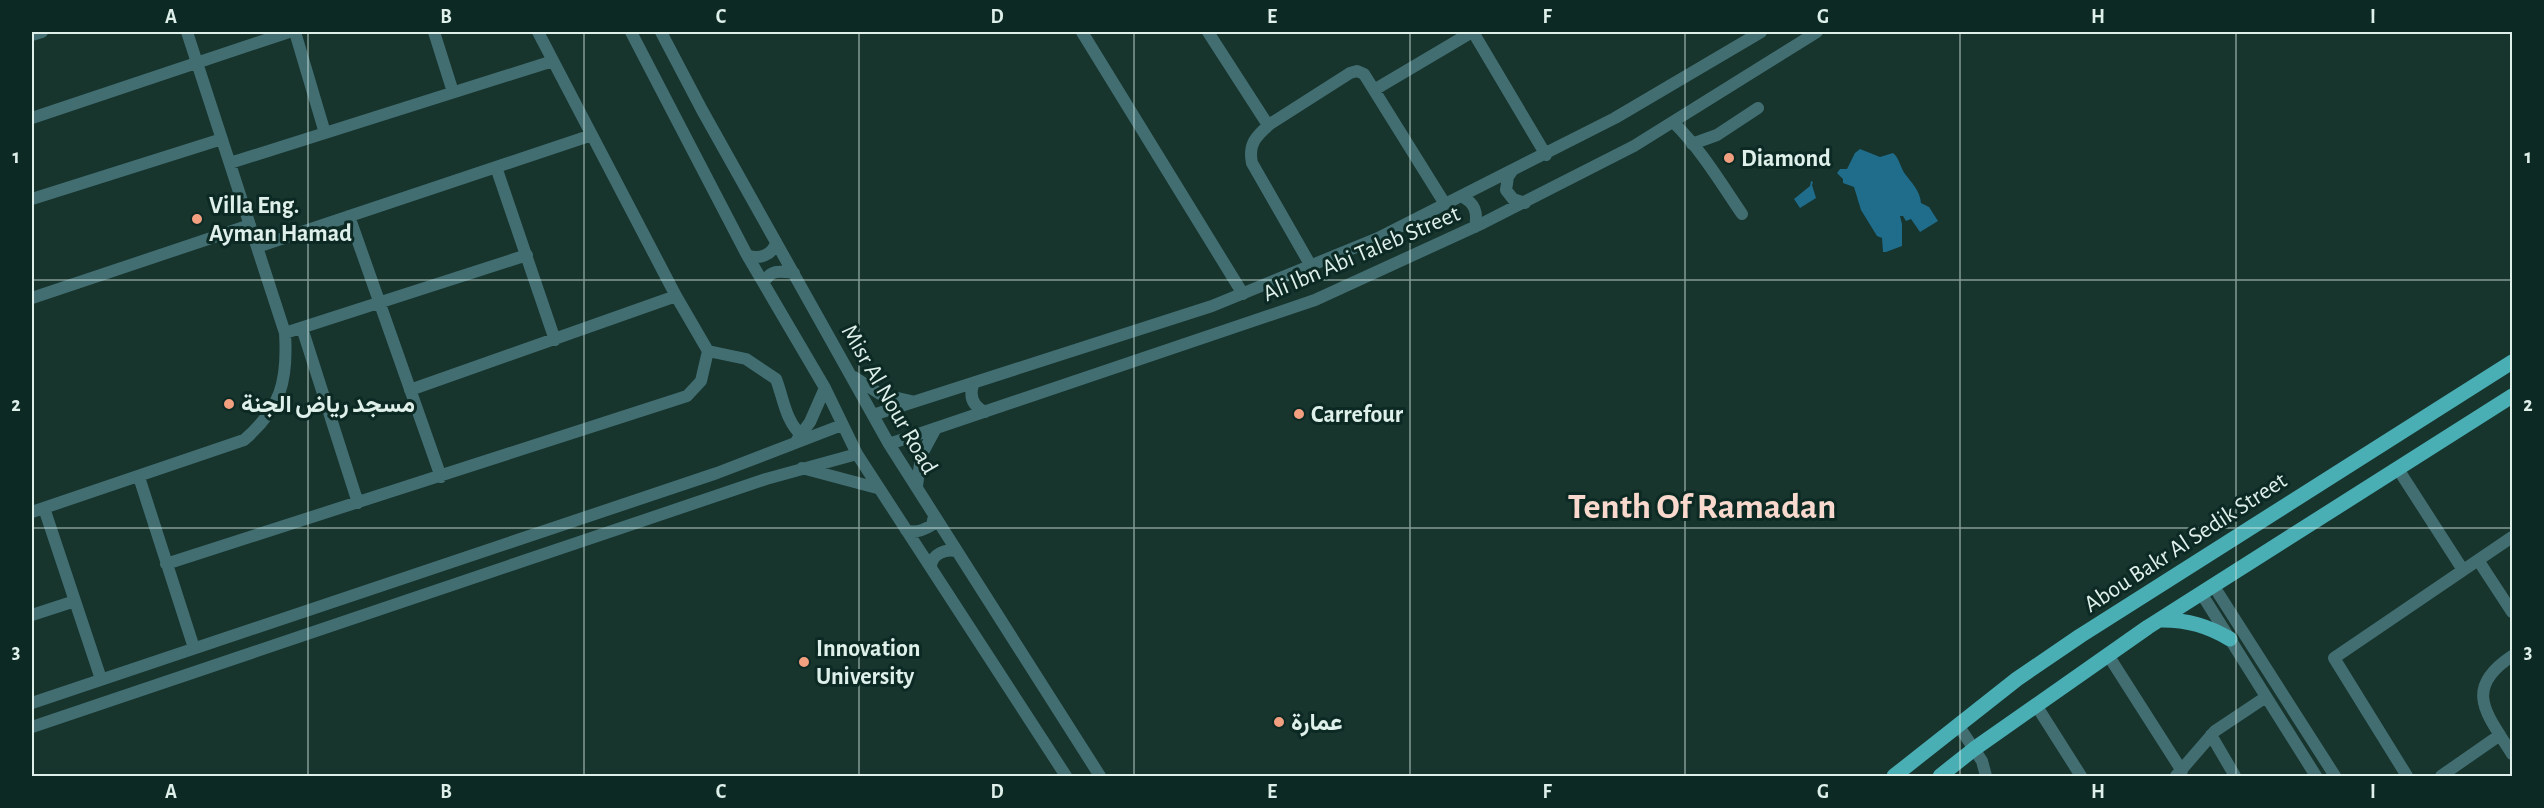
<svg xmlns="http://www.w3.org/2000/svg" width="2544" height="808" viewBox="0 0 2544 808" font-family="'Alegreya Sans',Vazirmatn,sans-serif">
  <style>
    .water { fill: #1f6c8b }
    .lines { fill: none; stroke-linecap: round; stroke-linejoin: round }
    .minor { stroke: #426e72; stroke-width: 12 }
    .major { stroke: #4aaeb5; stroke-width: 15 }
    .grid { fill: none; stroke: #dff0eb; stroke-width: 1.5; stroke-opacity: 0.55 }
    .poi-dot { fill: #f2a080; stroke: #0c2a23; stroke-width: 2 }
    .labels { text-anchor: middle; stroke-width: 6; stroke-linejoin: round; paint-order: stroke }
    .poi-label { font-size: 24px; font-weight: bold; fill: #dff0eb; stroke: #0c2a23; text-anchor: start }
    .street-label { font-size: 24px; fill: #dff0eb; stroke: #0c2a23 }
    .town-label { font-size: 36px; font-weight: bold; fill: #f9d9cd; stroke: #0c2a23 }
    .neatline { fill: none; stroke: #dff0eb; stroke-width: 2 }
    .grid-label { font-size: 20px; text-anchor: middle; font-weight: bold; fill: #dff0eb }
  </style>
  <rect width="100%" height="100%" fill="#17342d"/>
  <path class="water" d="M1860 149 1880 157 1893 153C1900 159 1900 167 1905 174 1912 183 1920 191 1921 203L1929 207 1938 221 1920 232 1911 219 1906 221 1903 216H1900L1902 224V246L1886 252H1883L1882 238 1877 236 1861 210 1854 187 1843 183V179L1837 173 1840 169H1847L1855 153Z
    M1811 181 1813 182 1812 185 1816 198 1800 208 1794 199 1810 186Z"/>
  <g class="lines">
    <path class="minor" d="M295 32 325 133
      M434 32 453 92
      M631 32 747 255 825 388 857 454 1066 776
      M661 32 702 110 889 444 1100 776
      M1082 32 1243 294
      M1208 32 1266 122 1270 124 1350 73 1357 71 1364 74 1445 204
      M1473 32 1546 155
      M32 35 42 32
      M1374 90 1472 32
      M32 118 289 32
      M1673 122C1700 148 1721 183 1742 214
      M1270 124C1256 136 1248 144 1252 163L1311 266
      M1692 144 1717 135 1758 108
      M230 163 553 61
      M496 167 555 340
      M1512 171 1508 177 1506 190 1513 199 1525 203
      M1461 196C1475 203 1478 212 1475 227
      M32 199 222 139
      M349 216 441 477
      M257 247 592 135
      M747 255C759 260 773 255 776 242
      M764 283C770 269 780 271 794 273
      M32 298 250 225
      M302 328 358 503
      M285 333 527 255
      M708 351 746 359 776 379C784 400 785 420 802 436
      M854 377 880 394 911 401
      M973 385C969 397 973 406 985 412
      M410 390 676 296
      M873 415 1212 306 1378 238 1615 118 1761 32
      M797 440 810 422 825 388
      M889 444 1315 300 1483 223 1634 146 1817 32
      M802 468 877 488
      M2398 469 2463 570
      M139 477 194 648
      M917 486 921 456 936 428
      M44 508 101 679
      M32 512 244 440C281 408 288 381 285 333L187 32
      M906 530C915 534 924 530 932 525L934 516
      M2478 560 2512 612
      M166 564 687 396 701 381 708 351 676 296 538 32
      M931 566C932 554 945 549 956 551
      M2213 585 2335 776
      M2201 593 2316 776
      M32 615 75 601
      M2108 655 2182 771
      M2512 656C2462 689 2487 714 2512 754
      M32 703 717 473 842 425
      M2036 705 2081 776
      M1958 725 1982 761 1986 776
      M32 727 766 479 857 454
      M2211 735 2235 776
      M2176 776 2215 731 2266 697
      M2407 776 2334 658 2512 537
      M2441 776 2500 735"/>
    <path class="major" d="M2162 620C2188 620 2208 626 2230 639
      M1894 776 2017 679 2080 636 2512 362
      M1940 776 1974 749 2148 627 2512 396"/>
  </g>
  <path class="grid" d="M308 32V776M584 32V776M859 32V776M1134 32V776M1410 32V776M1685 32V776M1960 32V776M2236 32V776M32 280H2512M32 528H2512"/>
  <g class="poi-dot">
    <circle cx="1729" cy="158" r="6"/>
    <circle cx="197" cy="219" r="6"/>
    <circle cx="229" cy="404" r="6"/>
    <circle cx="1299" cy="414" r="6"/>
    <circle cx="804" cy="662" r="6"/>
    <circle cx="1279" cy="722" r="6"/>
  </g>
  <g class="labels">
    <g class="poi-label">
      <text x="1741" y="166">Diamond</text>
      <text x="209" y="213">Villa Eng.<tspan x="209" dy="28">Ayman Hamad</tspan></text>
      <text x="241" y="412">مسجد رياض الجنة</text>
      <text x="1311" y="422">Carrefour</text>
      <text x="816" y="656">Innovation<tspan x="816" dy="28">University</tspan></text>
      <text x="1291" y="730">عمارة</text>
    </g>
    <g class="street-label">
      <text transform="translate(1361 253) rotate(-23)" y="8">Ali Ibn Abi Taleb Street</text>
      <text transform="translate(890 399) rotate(60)" y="8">Misr Al Nour Road</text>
      <text transform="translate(2185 542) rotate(-33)" y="8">Abou Bakr Al Sedik Street</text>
    </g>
    <g class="town-label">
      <text x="1702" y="518">Tenth Of Ramadan</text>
    </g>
  </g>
  <rect width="2544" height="808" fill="none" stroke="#0c2a23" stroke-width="66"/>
  <rect x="33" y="33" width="2478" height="742" class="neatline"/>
  <g class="grid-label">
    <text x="171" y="23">A</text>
    <text x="446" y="23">B</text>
    <text x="721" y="23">C</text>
    <text x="997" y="23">D</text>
    <text x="1272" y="23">E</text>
    <text x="1547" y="23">F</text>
    <text x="1823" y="23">G</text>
    <text x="2098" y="23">H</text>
    <text x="2373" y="23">I</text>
    <text x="16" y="163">1</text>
    <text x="2528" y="163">1</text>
    <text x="16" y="411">2</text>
    <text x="2528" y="411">2</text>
    <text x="16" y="658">3</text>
    <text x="2528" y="658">3</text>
    <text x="171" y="798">A</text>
    <text x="446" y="798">B</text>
    <text x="721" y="798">C</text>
    <text x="997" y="798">D</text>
    <text x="1272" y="798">E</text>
    <text x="1547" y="798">F</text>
    <text x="1823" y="798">G</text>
    <text x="2098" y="798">H</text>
    <text x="2373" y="798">I</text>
  </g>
</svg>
